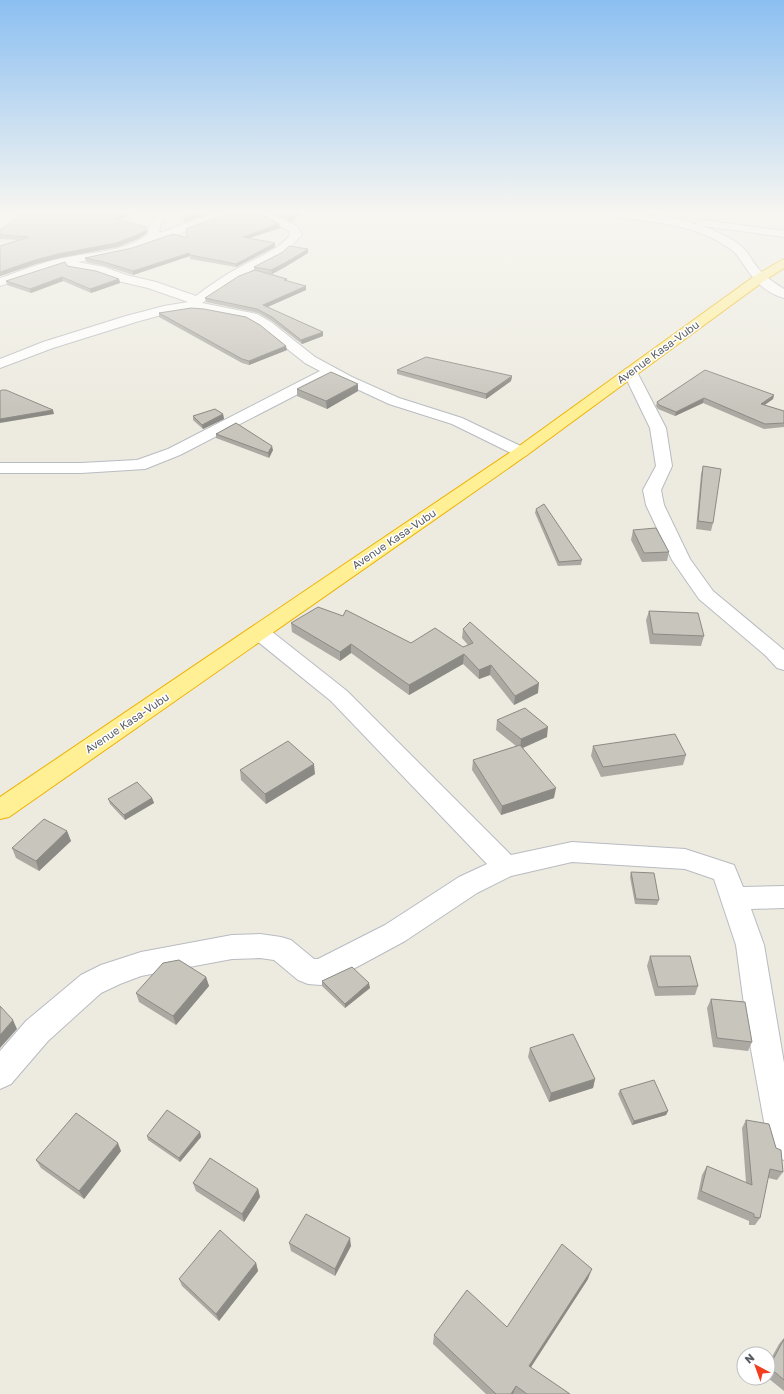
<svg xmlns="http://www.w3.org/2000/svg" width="784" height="1394" viewBox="0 0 784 1394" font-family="'Golos Text',sans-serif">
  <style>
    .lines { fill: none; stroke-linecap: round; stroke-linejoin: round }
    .minor-casing { stroke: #b8bbc1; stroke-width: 2 }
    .trunk-casing { stroke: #eeb200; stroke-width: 2 }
    .minor { fill: #fff; fill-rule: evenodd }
    .trunk { fill: #ffef95; fill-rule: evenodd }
    .wall { fill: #aca9a3 }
    .shaded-wall { fill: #8c8a84 }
    .building { fill: #c8c5bd; stroke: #8c8a84 }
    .labels { text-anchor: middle; stroke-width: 3; stroke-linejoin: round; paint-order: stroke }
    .street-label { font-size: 11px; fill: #595d63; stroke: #fff }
  </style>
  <rect width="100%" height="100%" fill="#edebe0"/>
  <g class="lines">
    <g class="minor-casing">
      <path id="minor" d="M156 213H166L161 222 159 233 214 213H231L230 215C199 225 170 239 140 248 119 254 99 259 77 262L104 267 126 275 156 282 196 296C210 285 225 275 240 267 258 257 277 251 290 235L289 231 256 213H270L298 227 302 235 283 254 249 272 202 303 257 314 271 322 315 357 352 377 399 398 462 418 527 449 529 452 527 455 521 457 515 455 452 424 389 404 331 377 180 455 145 469 81 473H0V463H81L137 460 168 449 320 371 305 363 261 328 247 320 205 311 191 310 165 314 136 322 53 348 0 368V359L43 342 126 316 164 306 188 302 148 288 118 281 97 273 68 268 67 264 0 286V278C19 272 39 263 59 259 88 252 124 253 148 234L149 227Z
        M599 213C644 213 703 217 741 246 748 252 752 261 758 268 765 277 774 283 784 289V298C769 294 756 283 748 271 743 264 739 256 733 251 698 223 647 221 604 216Z
        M701 220 784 231V237L697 225 696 223Z
        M630 368 635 369 637 372 666 428 672 466 661 490 664 505 690 559 713 591 784 650V670L777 668 766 656 699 599 672 560 646 505 643 490 656 466 650 428 623 372 625 369Z
        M259 626 266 627 347 691 511 855 572 842 685 849 734 865 743 887 784 886V908L751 909 764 945 784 1063V1160L772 1156 768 1144 747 1027 736 945 714 879 685 869 572 862 511 876 477 893 405 941 331 981 321 985 308 984 298 980 274 960 260 958 232 959 141 976 120 984 101 993 48 1041 11 1084 0 1089V1051L26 1021 81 975 101 965 141 952 232 935 260 934 281 937 291 940 314 959H318L385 925 459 877 487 864 331 701 252 637 249 632 252 627Z"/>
    </g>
    <g class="trunk-casing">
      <path id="trunk" d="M784 259V268L764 281 527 455 9 817 0 819V797L515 449 756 275Z"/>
    </g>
    <use href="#minor" class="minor"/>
    <use href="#trunk" class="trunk"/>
  </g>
  <path class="wall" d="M274 213H300L291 222Z
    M121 220 146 227 147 233 138 239 117 247 59 258 36 264 0 276V246L20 240 0 239V230Z
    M215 221 280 228 250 238 275 247 236 267 190 259V256L133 275 105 266 86 262 85 258 187 238Z
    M308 253 285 267 272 274 287 279V281L306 286V290L267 307 323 332V336L302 344 272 321 258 313 206 302 205 298 254 270V267Z
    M67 266 119 279 120 283 91 293 63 281 31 293 7 285 6 281Z
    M159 313 287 350 249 365 242 363 159 317Z
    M397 370 512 376 511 381 486 399 397 374Z
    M705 370 774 395 773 399 765 405 784 411V427L764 429 703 403 675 416 658 409 656 406 657 402Z
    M297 389 358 391 327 409 297 396Z
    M223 414 224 419 203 429 193 420V416Z
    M216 434 273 450 269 458 216 438Z
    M703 466 713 523 711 531 696 529 701 474Z
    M536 509 582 560 581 565 558 566 535 513Z
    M633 530 669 552 667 561 642 562 631 540Z
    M649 611 704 636 701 646 650 644 646 620Z
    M291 623 411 643 463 647 468 645 462 638 463 629 538 693 514 705 490 675 479 679 463 664 409 695 351 653 340 661 292 632Z
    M497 720 547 737 523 748 554 798 501 815 472 770 473 760 516 746 496 730Z
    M593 746 686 755 683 765 601 777 591 756Z
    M240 770 315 774 266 804 241 780Z
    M152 798 154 803 125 820 110 804 108 799Z
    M67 831 71 841 39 871 16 858 12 848Z
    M631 872 659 900 657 905 635 904 630 877Z
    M650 956 698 986 695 995 655 996 647 966Z
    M206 977 209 986 176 1025 139 1002 136 993Z
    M322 981 370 988 345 1008 322 986Z
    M711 999 752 1042 748 1051 713 1047 707 1008Z
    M530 1048 595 1079 593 1088 549 1102 528 1057Z
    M620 1090 668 1111 666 1115 632 1125 618 1094Z
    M746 1120 776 1148 783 1172 777 1180 768 1178 760 1218 755 1225H749V1221L697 1199 702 1175 707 1166 746 1183 742 1128Z
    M200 1132 201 1137 180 1162 148 1140 147 1136Z
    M121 1151 84 1199 41 1168 36 1160Z
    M193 1183 258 1189 260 1197 244 1222 196 1191Z
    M289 1243 351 1246 335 1276 291 1251Z
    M256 1263 258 1271 219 1321 182 1286 179 1279Z
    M588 1279 530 1367 570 1394H486L433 1344 434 1335 507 1327Z
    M784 1338V1391L768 1378V1364L779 1344Z"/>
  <path class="shaded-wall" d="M126 213H133L116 222V219Z
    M199 213H210L184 222V219Z
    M296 213H300L291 222V218Z
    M279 224 280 228 243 240V237Z
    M146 227 147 233 138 239 117 247 59 258 36 264 0 276V272L35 260Z
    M275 243V247L236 267V264Z
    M308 249V253L285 267 272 274 271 270Z
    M189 253 190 256 133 275V271Z
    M62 277 63 281 31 293 30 289Z
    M119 279 120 283 91 293 90 289Z
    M306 286V290L263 309V305Z
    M323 332V336L302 344 301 340Z
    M286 346 287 350 249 365V361Z
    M512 376 511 381 486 399V394Z
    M358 384V391L327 409 326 401Z
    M774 395 773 399 760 408 761 404Z
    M704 398 703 403 675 416 676 412Z
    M53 410 54 414 0 423V419Z
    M223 414 224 419 203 429 202 425Z
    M272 446 273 450 269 458 268 453Z
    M351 644V653L340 661V652Z
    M464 654 463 664 409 695V685Z
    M491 665 490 675 479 679V670Z
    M539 683 538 693 514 705 515 696Z
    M548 727 547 737 520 749 521 739Z
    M314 764 315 774 266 804 265 794Z
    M556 788 554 798 501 815 502 806Z
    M152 798 154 803 125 820 124 815Z
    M67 831 71 841 39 871 36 861Z
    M206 977 209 986 176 1025 173 1016Z
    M369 983 370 988 345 1008V1004Z
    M13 1020 17 1029 0 1048V1035Z
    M595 1079 593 1088 549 1102 551 1093Z
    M668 1111 666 1115 632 1125 634 1121Z
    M200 1132 201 1137 180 1162 179 1158Z
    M118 1143 121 1151 84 1199 79 1191Z
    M258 1189 260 1197 244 1222 242 1214Z
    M350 1238 351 1246 335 1276V1269Z
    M256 1263 258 1271 219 1321 216 1314Z
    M592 1269 588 1279 526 1375 529 1366Z
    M516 1386 513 1394H511Z"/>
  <path class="building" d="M25 213H126L116 219 146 227V230L137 235 116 243 58 254 35 260 0 272V246L29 237 0 235V230Z
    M183 213H199L184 219Z
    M229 213H259L279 224 243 237 275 243 236 264 190 255 189 253 133 271 104 262 85 258 132 248 173 234 187 238 186 229 215 218V221L221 216Z
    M281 213H296L291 218Z
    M289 246 308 249 285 263 271 270 254 267 283 252Z
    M65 262 67 266 96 271 119 279 90 289 62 277 30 289 6 281Z
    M255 270 287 279 284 280 306 286 263 305 323 332 301 340 272 317 257 309 205 298 239 276Z
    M191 308 204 309 246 317 260 325 286 346 249 361 242 359 159 313Z
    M426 357 512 376 486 394 397 370Z
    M705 370 774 395 761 404 784 411V423L765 424 704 398 676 412 659 405 657 402Z
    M331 372 358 384 326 401 297 389Z
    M2 390H6L53 410 0 419V391Z
    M215 409 223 414 202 425 193 416Z
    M236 423 272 446 268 453 216 434Z
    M703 466 721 469 713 523 698 521Z
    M544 504 582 560 559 562 536 509Z
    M656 528 669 552 644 553 633 530Z
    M318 607 343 616 346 610 411 643 435 628 463 647 473 643 463 629 470 622 539 683 515 696 491 665 479 670 464 654 409 685 351 644 340 652 291 623Z
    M649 611 698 613 704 636 653 634Z
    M525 708 548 727 521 739 497 720Z
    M675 734 686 755 603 767 593 746Z
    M288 741 314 764 265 794 240 770Z
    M520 745 556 788 502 806 473 760Z
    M137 782 152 798 124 815 108 799Z
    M44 819 67 831 36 861 12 848Z
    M631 872 654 873 659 900 636 899Z
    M650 956H690L698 986 658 987Z
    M179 960 206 977 173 1016 136 993 163 963Z
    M352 967 369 983 345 1004 322 981Z
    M711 999 745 1002 752 1042 717 1038Z
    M0 1006 13 1020 0 1035Z
    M573 1034 595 1079 551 1093 530 1048Z
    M654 1080 668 1111 634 1121 620 1090Z
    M167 1110 200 1132 179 1158 147 1136Z
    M76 1113 118 1143 79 1191 36 1160Z
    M746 1120 769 1124 776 1148 781 1150 783 1172 770 1169 760 1218 754 1217V1214L701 1191 707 1166 752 1185Z
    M210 1158 258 1189 242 1214 193 1183Z
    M306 1214 350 1238 335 1269 289 1243Z
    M220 1230 256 1263 216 1314 179 1279Z
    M562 1244 592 1269 529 1366 570 1394H527L516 1386 511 1394H496L434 1335 467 1290 507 1327Z
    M784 1339V1380L769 1367Z"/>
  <linearGradient id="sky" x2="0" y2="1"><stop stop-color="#8bbff1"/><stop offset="0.52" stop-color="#f7f6f1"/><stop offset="1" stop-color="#f7f6f1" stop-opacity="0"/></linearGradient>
  <rect width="784" height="408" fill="url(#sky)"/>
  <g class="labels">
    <g class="street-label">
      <text transform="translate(658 352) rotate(-36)" y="4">Avenue Kasa-Vubu</text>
      <text transform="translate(394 539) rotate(-34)" y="4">Avenue Kasa-Vubu</text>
      <text transform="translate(127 723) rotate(-34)" y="4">Avenue Kasa-Vubu</text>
    </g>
  </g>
  <g transform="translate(756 1366) rotate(319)"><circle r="19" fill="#ffffff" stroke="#bdbec1"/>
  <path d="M0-3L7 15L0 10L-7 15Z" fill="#f43d1f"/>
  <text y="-6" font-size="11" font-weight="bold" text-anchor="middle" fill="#595d63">N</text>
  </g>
</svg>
